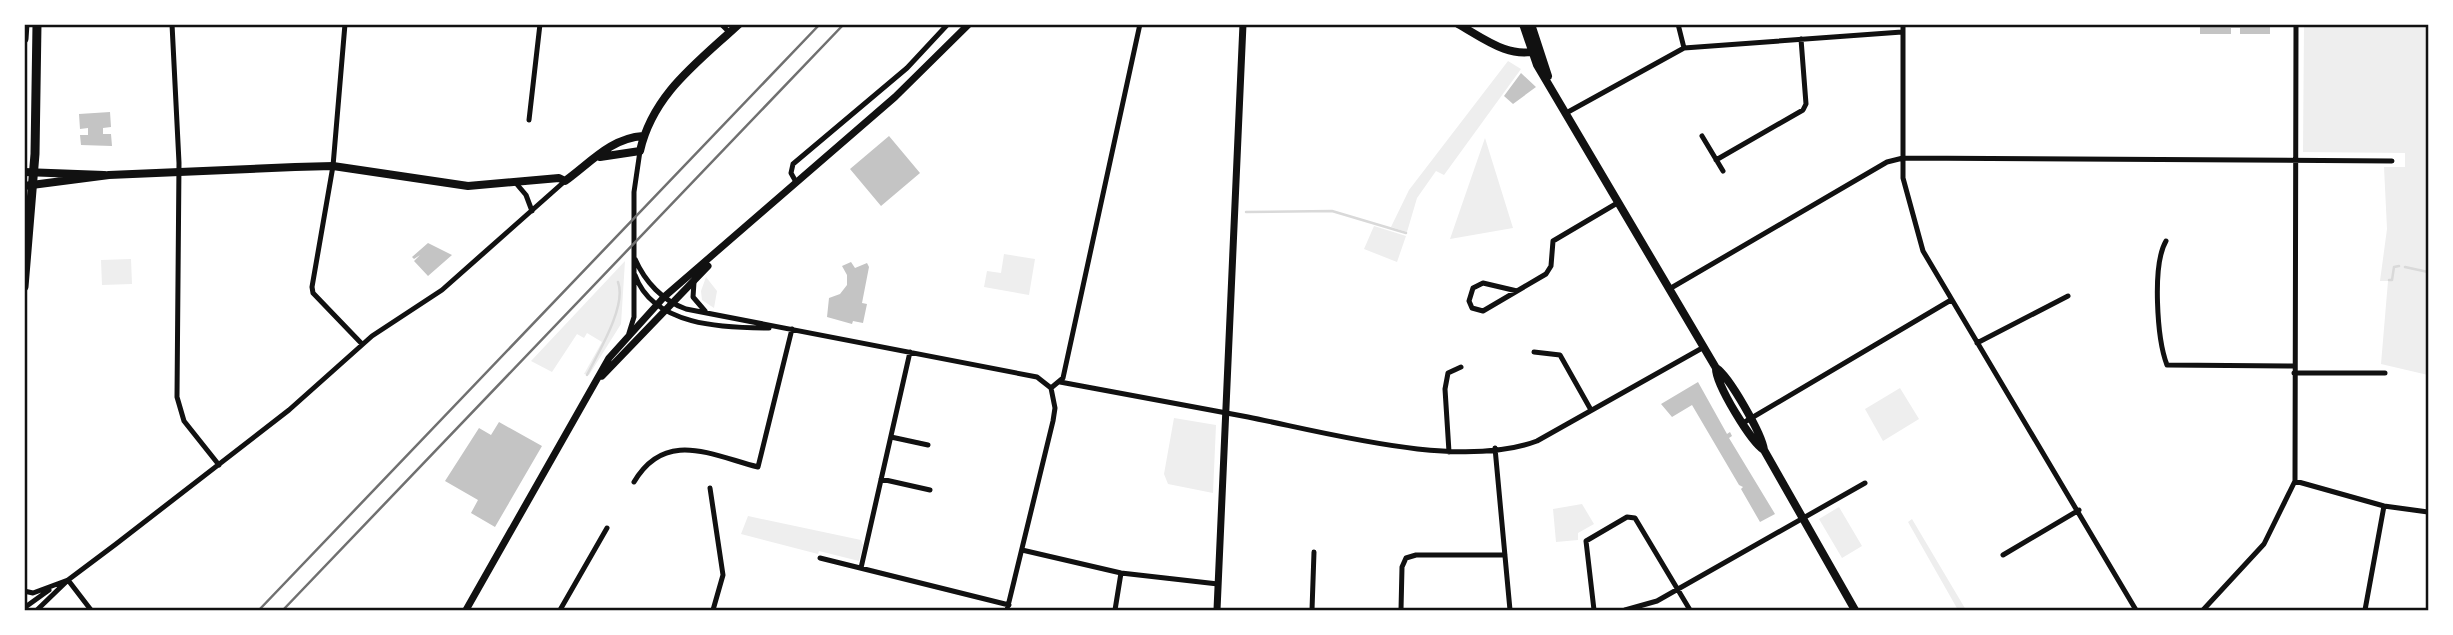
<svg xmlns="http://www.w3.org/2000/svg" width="2453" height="635" viewBox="0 0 2453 635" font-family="'Golos Text',sans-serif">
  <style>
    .green { fill: #eee }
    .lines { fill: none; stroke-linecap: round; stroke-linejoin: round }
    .stream { stroke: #d9d9d9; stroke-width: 2.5 }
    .building { fill: #c4c4c4 }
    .minor { stroke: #111; stroke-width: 5 }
    .tertiary { stroke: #111; stroke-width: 7 }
    .secondary { stroke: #111; stroke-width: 8 }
    .primary { stroke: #111; stroke-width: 9 }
    .rail { stroke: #707070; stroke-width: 2.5 }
    .neatline { fill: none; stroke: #111; stroke-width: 2.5 }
  </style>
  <rect width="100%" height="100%" fill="#fff"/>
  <path class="green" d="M2304 25H2428V375L2381 364 2388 281H2380L2387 229 2384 167H2405V153L2303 152Z
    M1508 61 1521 69 1444 175 1436 171 1417 198 1407 232 1391 227 1409 190Z
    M1485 138 1513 228 1450 239Z
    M1374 226 1406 236 1397 262 1364 249Z
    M1004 254 1035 259 1029 295 984 287 987 271 1001 273Z
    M131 259 132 284 102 285 101 260Z
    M625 261 621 324 589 375 584 374 602 342 587 333 584 338 577 334 552 372 531 361Z
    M706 277 717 291 714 308 702 300 701 291Z
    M1900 388 1919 419 1883 441 1865 409Z
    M1174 418 1216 425 1213 493 1168 484 1164 474Z
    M1582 504 1594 524 1578 533V540L1556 542 1553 509Z
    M1839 507 1862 546 1842 558 1819 519Z
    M748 516 861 540 863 545 859 561 819 551 818 554 741 534Z
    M1912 519 1966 610H1958L1908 522Z"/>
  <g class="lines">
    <path class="stream" d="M1246 212 1332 211 1406 233
      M2405 267 2428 272
      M2389 280H2392L2394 267 2399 266
      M587 375C598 353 627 306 618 282"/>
  </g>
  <path class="building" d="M2200 24H2270V34H2240V28H2231V34H2200Z
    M1521 73 1536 87 1513 104 1504 96Z
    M110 112 111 127 103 128V134H111L112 146 81 145 80 135H88V128L80 129 79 114Z
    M889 136 920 173 881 206 850 169Z
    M428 243 452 255 428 276 414 261 420 255 414 259 412 257Z
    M851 262 855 268 867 263 869 267 862 303 867 304 863 323 853 321 852 324 827 317 829 298 840 294 847 285V275L842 266Z
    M1698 382 1727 434 1730 432 1732 436 1729 438 1775 514 1760 522 1741 489 1743 487 1739 485 1692 405 1672 417 1661 404Z
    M499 422 542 446 495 527 471 513 478 500 445 481 479 428 491 435Z"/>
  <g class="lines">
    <path class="minor" d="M172 24 179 163 177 397 184 421 219 465
      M345 24 333 166 312 287 313 293 362 344
      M721 24 730 33
      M1678 24 1684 48
      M1903 24V178L1923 251 2136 610
      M1568 112 1684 48 1902 32
      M529 120 540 24
      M1702 136 1723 171
      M1716 160 1803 110 1806 104 1801 39
      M515 182 526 195 532 211
      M796 182 791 173 793 164 907 68 948 24
      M2166 241C2152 265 2157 339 2167 365L2294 366
      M635 259C645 282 663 301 686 309L1037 377 1051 388
      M635 275C653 326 723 328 769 328
      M694 282 693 297 705 311
      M1671 288 1887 162 1903 158 2392 161
      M1517 291 1483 283 1473 288 1469 301 1472 308 1483 311 1546 274 1551 266 1553 241 1619 202
      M629 333 634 317V192L640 151
      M1977 343 2068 296
      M1534 352 1560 355 1591 410
      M2294 373H2385
      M1060 382C1123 394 1185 405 1248 417 1328 433 1460 470 1537 441L1704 347
      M1051 388 1063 378 1140 24
      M1743 423 1951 300
      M891 437 928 445
      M1495 448 1510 610
      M1449 452 1445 389 1448 373 1461 367
      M881 479 930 490
      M2295 481 2384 506 2428 512
      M634 482C665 429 711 455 758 467L792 329
      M710 488 723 575 713 610
      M1022 550 1121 573 1218 584
      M2003 555 2079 510
      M820 558 1009 605
      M861 568 910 352
      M68 580 91 610
      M24 591 33 593 68 580 116 544 289 410 372 336 442 290 565 181
      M24 608 49 590
      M37 610 67 581
      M560 610 607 528
      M1007 610 1053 421 1055 408 1051 388
      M1115 610 1121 573
      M1312 610 1314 552
      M1401 610 1402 567 1406 558 1416 555H1505
      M1594 610 1586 541 1627 517 1635 518 1690 610
      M1625 610 1657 601 1865 483
      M2203 610 2264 544 2295 481 2296 24
      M2365 610 2384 506"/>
    <path class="tertiary" d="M602 376 708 266
      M466 610 609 358 664 297 895 97 969 24
      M1217 610 1243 24"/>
    <path class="secondary" d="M1458 24C1483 38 1510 60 1539 50
      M1523 24 1537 65 1716 368C1729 376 1762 434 1764 450L1855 610
      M1531 24 1548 76
      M600 157 640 151C653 94 697 63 739 24
      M24 172 104 175
      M24 186 109 175 295 167 333 166 468 186 559 178 565 181C590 163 611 138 643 136
      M1716 368C1715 383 1751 442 1764 450"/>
    <path class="primary" d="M24 39 25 24
      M24 287 35 154 37 24"/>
    <path class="rail" d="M259 610 820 24
      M283 610 844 24"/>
  </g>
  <rect width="2453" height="635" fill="none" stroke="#ffffff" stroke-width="52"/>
  <rect x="26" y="26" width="2401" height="583" class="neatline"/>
</svg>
